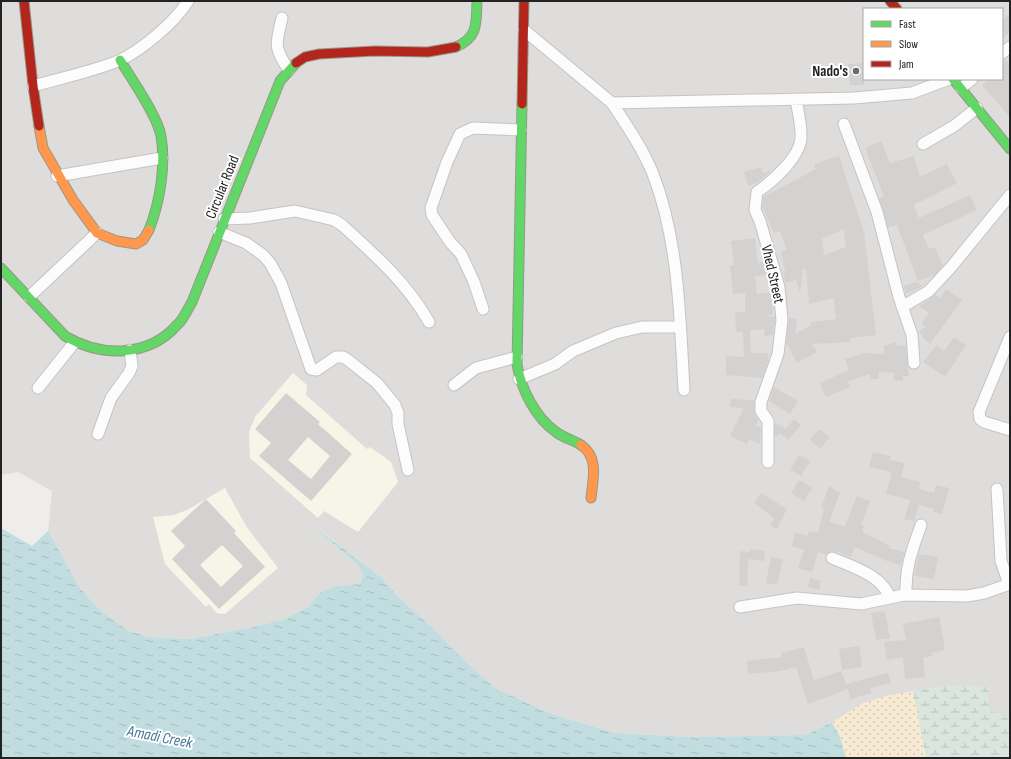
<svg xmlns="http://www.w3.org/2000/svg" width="1011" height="759" viewBox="0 0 1011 759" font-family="'Sofia Sans Condensed',sans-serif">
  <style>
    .residential { fill: #dfdddc; fill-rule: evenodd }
    .education { fill: #f7f5e8 }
    .wetland { fill: url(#wetland-marsh) }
    .sand { fill: url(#sand-dots) }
    .water { fill: url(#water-ripples) }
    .building { fill: #d4d2d0; fill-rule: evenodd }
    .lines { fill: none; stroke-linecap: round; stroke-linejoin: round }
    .street-casing { stroke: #c5c4c3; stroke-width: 13 }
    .fast-casing { stroke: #999884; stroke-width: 11 }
    .slow-casing { stroke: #999884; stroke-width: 11 }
    .jam-casing { stroke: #999884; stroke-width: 11 }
    .street { stroke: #fdfcfc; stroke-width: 11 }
    .fast { stroke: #63d668; stroke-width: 9 }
    .slow { stroke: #ff974d; stroke-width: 9 }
    .jam { stroke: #b3261e; stroke-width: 9 }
    .poi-dot { fill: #6a6968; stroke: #fff; stroke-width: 1.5 }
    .labels { text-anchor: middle; stroke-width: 4; stroke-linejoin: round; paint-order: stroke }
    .poi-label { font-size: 15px; font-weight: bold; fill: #222; stroke: #fff; text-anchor: end }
    .street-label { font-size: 15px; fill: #222; stroke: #fff }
    .water-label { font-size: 16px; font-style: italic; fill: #497896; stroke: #fff }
  </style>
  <defs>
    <pattern id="wetland-marsh" width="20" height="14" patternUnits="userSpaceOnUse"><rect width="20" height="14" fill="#dae5dd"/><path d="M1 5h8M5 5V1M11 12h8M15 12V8" fill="none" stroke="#bbc4bd"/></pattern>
    <pattern id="sand-dots" width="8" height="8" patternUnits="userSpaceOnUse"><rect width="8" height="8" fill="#f6ead2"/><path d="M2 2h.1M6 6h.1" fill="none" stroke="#d3c8b4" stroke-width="1.8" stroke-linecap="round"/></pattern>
    <pattern id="water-ripples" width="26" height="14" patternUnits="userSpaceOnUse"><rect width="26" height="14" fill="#c1dde0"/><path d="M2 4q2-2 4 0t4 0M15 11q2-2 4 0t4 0" fill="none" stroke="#a6bdc0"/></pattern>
  </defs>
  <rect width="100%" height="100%" fill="#efedeb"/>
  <path class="residential" d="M1 1H1010V719L989 710 832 722 805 735 692 737 615 733 552 714 496 689 464 660 434 629 396 595 381 577 311 523 359 566 363 577 360 584 335 586 321 592 308 607 285 619 257 626 189 639 148 637 127 630 100 610 80 588 48 531 52 491 18 472 1 475ZM864 9H1002V79H864Z"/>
  <path class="education" d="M293 373 307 385 306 395 367 449 370 447 391 462 398 482 358 532 324 511 318 518 250 458 249 432 255 417Z
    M225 488 246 526 278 568 225 614 217 613 209 604 206 607 165 564 153 517 174 515 187 510Z"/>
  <path class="wetland" d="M950 685 988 687 989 710 1010 719V758H926L913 691Z"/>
  <path class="sand" d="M913 691 926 758H846L840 737 832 722 863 703 889 695Z"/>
  <path class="water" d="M306 520 381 577 396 595 434 629 464 660 496 689 552 714 615 733 692 737 805 735 832 722 840 737 846 758H1V528L32 546 48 531 80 588 100 610 127 630 148 637 190 639 257 626 285 619 308 607 321 592 335 586 360 584 363 577 359 566Z"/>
  <path class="building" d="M1010 13V32L1002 39V21Z
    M1006 60 1010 64V117L982 85 990 79H1002V63Z
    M864 63V85H850L848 64Z
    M881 141 890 163 914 156 920 177 947 164 957 183 914 205 919 218 970 195 977 210 923 235 929 249 935 247 943 266 934 275 918 281 897 225 888 227 879 198 884 196 865 148Z
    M839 156 864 232 876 335 850 338V342L812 344 817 352 797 363 786 343 789 318 797 319 795 334 811 325V322L836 319 834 298 809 304 806 269H803L800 293 796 280 786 283 783 273 785 272 781 251 787 250 780 231 774 233 762 206 763 197 816 169 814 164ZM844 229 846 247 824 255 822 239Z
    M761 167 763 173 772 170 758 182 748 186 744 172Z
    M755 238 758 263 765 262 768 275 755 276 757 294 771 292 773 314 765 316 775 317V320L773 335 765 336 764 329 750 330 751 353H768V361L762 378 726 375V356L744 357 743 332H736L735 312H745V293L733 294 730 265H734L731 241Z
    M916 282 923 286 906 294 904 286Z
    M946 289 962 300 930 344 924 339 919 331 926 327 921 324 929 313 919 306 935 295 940 298Z
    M954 337 966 345 945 377 923 362 937 345 944 351Z
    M896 342V345L906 346 909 376H903V381L893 380 894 373 879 372V379H870V374L848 381 850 387 826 397 820 383 849 370 845 359 864 353 884 354V346Z
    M774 387 798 401 790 414 769 401Z
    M286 393 320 422 318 424 352 454 311 501 259 456 271 443 255 429ZM308 437 330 456 311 479 288 460Z
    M731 399 754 400V411L758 420 756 425 761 428 760 444 749 439 747 444 730 436 744 408 730 407Z
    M794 419 801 425 788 440 780 433 778 437 775 435V423L786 429Z
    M819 429 830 437 820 449 810 440Z
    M873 452 891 456 890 460 905 463 901 477 920 482 919 489 934 493 936 485 949 488 942 514 933 512 934 509 919 505 914 521 904 519 910 500 886 494 891 475H890L891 472 869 467Z
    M799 455 810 461 801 476 790 470Z
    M799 480 812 488 804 501 791 493Z
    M829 486 840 493 829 522 845 526 857 496 870 501 861 525 864 526 862 532 881 541 890 546 889 548 904 552 901 565 884 560 855 547 851 557 837 551 836 552 831 551 826 554 818 552 812 572 798 568 804 550 792 546 795 532 807 536 809 531 818 533 824 509 821 508Z
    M761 493 787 509 777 529 770 526 774 518 754 503Z
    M206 499 236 531 234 533 265 567 219 609 172 559 185 546 171 531ZM222 545 243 566 221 587 200 565Z
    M751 549 765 551 764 561 748 559 747 586H739L740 551 750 552Z
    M919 554 938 557 934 579 914 576Z
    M771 557 783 559 777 585 766 583Z
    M810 578 821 581 819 590 808 587Z
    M885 611 890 638 876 640 871 613Z
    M939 617 945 650 931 653 932 656 923 658 925 677 905 679 903 657 887 660 884 642 906 640 903 624Z
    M859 646 862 667 842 670 839 649Z
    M804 647 814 680 841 671 846 684 888 673 891 683 870 688 872 693 850 699 848 689 808 704 796 667 780 671 748 674 747 661 782 657 781 653Z"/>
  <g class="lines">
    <g class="street-casing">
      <path id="street" d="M282 18C276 44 273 47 289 70
        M524 30 612 103 854 98 912 93 949 79
        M1002 53 1010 47
        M33 86C61 78 91 72 118 61 141 51 175 22 188 1
        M961 88 972 79
        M612 103C627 126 643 149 653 174 679 241 680 319 684 390
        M844 124 877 212 899 297 912 335 914 363
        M923 144 954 126 977 108
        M57 176 162 158
        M224 219 250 218 295 211 334 220 342 225C375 255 406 282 429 322
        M219 232 246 243 263 255 270 263 281 283 311 369 317 370 336 357H343L348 360 377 383 395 405 398 413V424L408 470
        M29 297 97 233
        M902 307 929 291 952 266 1010 195
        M483 309 474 282 461 254 450 242 432 215 431 208 447 162 460 134 473 128 521 130
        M1010 337 979 412 980 419 984 422 1010 430
        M519 379 555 364 573 351 616 333 642 327H680
        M454 385 476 368 517 357
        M38 388 74 343
        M98 434 111 398 129 373 132 366 130 350
        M768 462V421L761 411V402L778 354 782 320 779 287 760 221 755 210 757 192C773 181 803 155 801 134 801 123 798 111 796 100
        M997 489 1001 561 1009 584
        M832 558C853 567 882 575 890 598
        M906 595C905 568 912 550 921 525
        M740 607 797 598 861 604 904 595 967 596 984 593 1010 584"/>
    </g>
    <g class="fast-casing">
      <path id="fast" d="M456 47C479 37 476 22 477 1
        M120 60C131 78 158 117 161 136 166 165 160 202 149 230
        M953 79 1010 149
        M522 104 517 364C521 389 535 417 556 432 564 438 573 440 581 445
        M1 268 65 336C100 357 148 358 177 325 184 319 187 310 192 302L280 81 296 63"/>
    </g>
    <g class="slow-casing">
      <path id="slow" d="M39 126 43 148 73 200 97 233 117 241 136 244 143 240 149 230
        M581 445C599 457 593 479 591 498"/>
    </g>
    <g class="jam-casing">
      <path id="jam" d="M24 1 33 86 39 126
        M890 1 897 9
        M296 63 305 57 319 54 375 51 428 52 456 47
        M522 104 524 1"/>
    </g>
    <use href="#street" class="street"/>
    <use href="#fast" class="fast"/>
    <use href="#slow" class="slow"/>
    <use href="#jam" class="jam"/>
  </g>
  <circle class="poi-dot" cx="856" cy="71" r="4"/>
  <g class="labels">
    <g class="poi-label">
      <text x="848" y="76">Nado's</text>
    </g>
    <g class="street-label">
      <text transform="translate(222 187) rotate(-68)" y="5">Circular Road</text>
      <text transform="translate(773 274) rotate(77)" y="5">Vhed Street</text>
    </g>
    <g class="water-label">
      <text transform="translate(160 736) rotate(11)" y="6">Amadi Creek</text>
    </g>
  </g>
  <rect width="1011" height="759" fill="none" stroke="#222222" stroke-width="4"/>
  <rect x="863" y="8" width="140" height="72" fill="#ffffff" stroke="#a7a7a7"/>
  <rect x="871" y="21" width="20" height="6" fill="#63d668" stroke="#a7a7a7"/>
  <text x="899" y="28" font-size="12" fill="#222222">Fast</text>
  <rect x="871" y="41" width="20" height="6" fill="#ff974d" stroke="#a7a7a7"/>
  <text x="899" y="48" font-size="12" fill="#222222">Slow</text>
  <rect x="871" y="61" width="20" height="6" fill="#b3261e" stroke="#a7a7a7"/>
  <text x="899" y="68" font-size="12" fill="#222222">Jam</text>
</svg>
